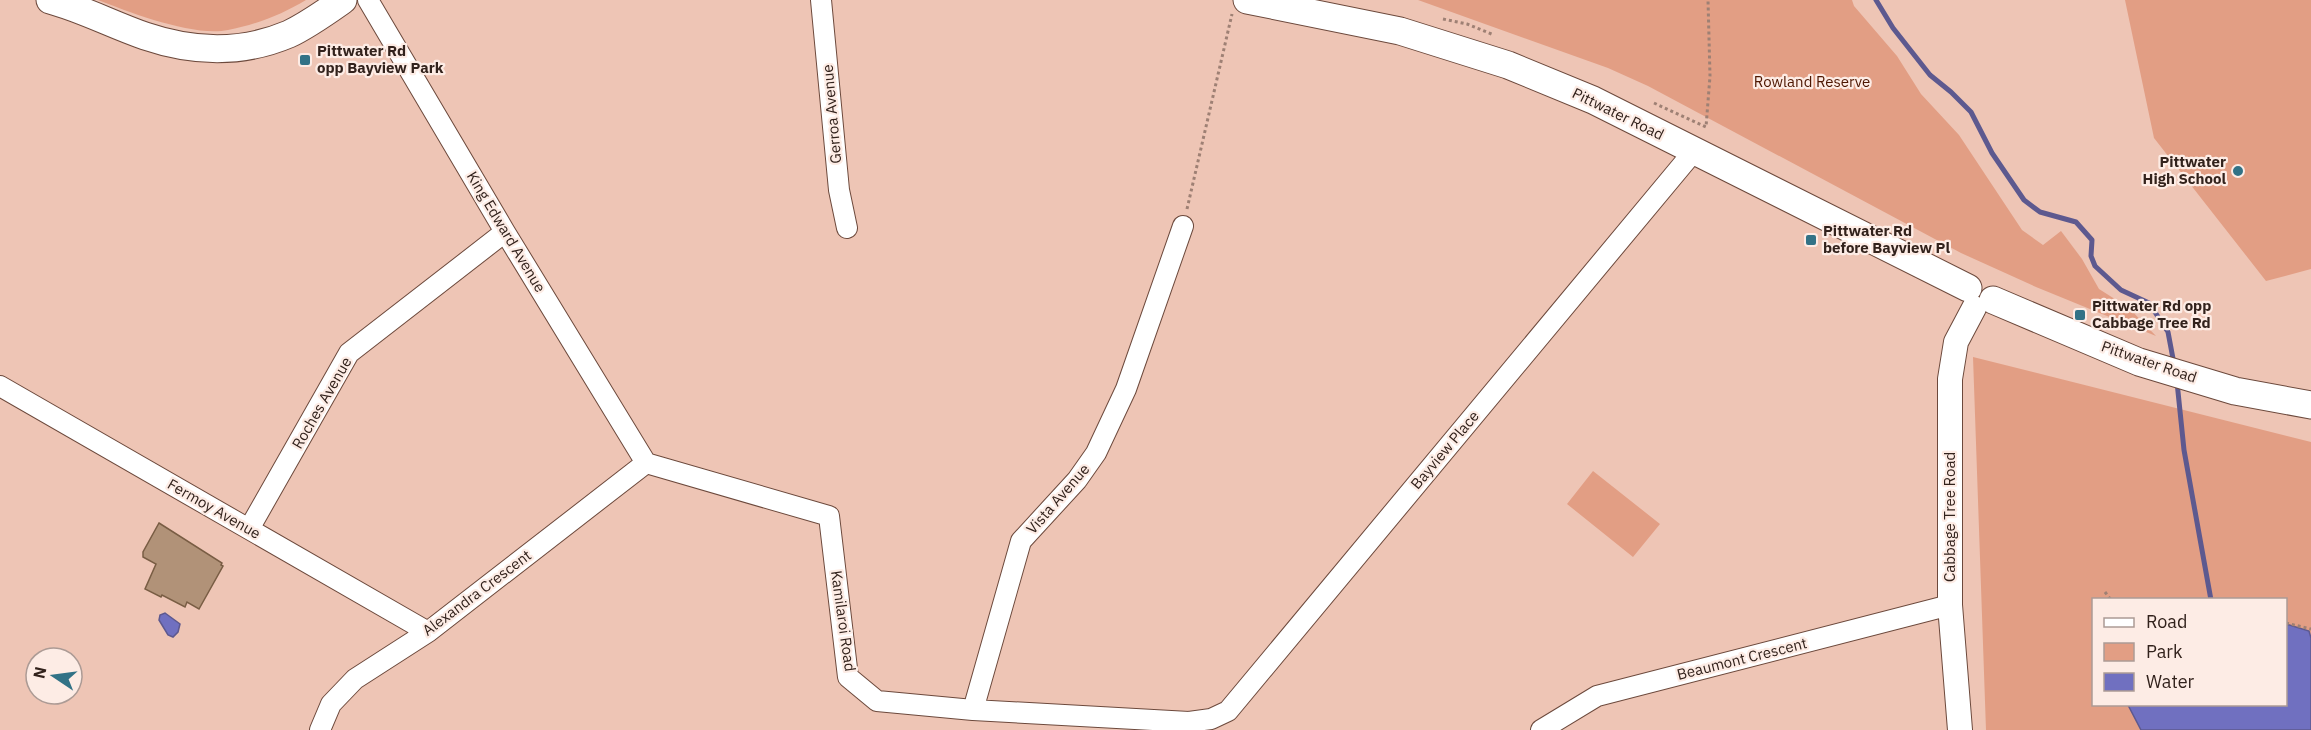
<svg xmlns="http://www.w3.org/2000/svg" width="2311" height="730" viewBox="0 0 2311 730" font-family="'IBM Plex Sans',sans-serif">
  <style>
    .green { fill: #e29e84; fill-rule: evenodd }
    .water { fill: #7070c0; stroke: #5d598f; stroke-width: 1.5 }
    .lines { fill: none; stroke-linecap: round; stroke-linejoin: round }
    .stream { stroke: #5d598f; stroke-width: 5 }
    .building { fill: #b19278; stroke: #795d44; stroke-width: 1.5 }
    .minor-casing { stroke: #6c493c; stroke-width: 22 }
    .tertiary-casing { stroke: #6c493c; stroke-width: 26 }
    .secondary-casing { stroke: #6c493c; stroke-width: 29 }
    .path { stroke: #9e8074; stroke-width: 3; stroke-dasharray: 3 3; stroke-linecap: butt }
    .minor { stroke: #fff; stroke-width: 20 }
    .tertiary { stroke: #fff; stroke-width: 24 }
    .secondary { stroke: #fff; stroke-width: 27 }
    .poi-dot { fill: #327286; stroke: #fdece5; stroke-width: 2 }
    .labels { text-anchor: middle; stroke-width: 4.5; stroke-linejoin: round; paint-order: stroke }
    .poi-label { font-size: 15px; font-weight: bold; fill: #32221c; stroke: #fdece5; text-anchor: start }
    .park-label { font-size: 15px; fill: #4d1600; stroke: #fdece5 }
    .street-label { font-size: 15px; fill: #32221c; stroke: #fdece5 }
  </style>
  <rect width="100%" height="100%" fill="#eec5b5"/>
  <path class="green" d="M98 0H306C283 14 255 25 228 30 194 37 131 13 98 0Z
    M1418 0H1852L1854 6 1897 56 1921 94 1959 135 2022 230 2043 245 2061 231 2082 259 2099 289 2129 308 2156 336 2036 287 1961 253 1648 86 1608 68Z
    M2125 0H2311V269L2266 281 2154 138Z
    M1973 357 2311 442V730H1986ZM2094 600H2286V704H2094Z
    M1593 471 1660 524 1633 557 1567 504Z"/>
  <path class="water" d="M165 613 180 624 178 632 173 637 168 635 159 620 160 615Z
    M2286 624 2309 631 2311 638V730H2141L2128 705 2286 704Z"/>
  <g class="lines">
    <path class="stream" d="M1876 0 1893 28 1930 75 1951 92 1971 112 1992 153 2024 200 2040 212 2076 222 2092 240 2091 256 2095 266 2121 290 2149 303 2168 332 2174 364
      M2177 382 2184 450 2211 600"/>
  </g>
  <path class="building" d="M159 523 222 563 221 565 223 566 199 609 187 602 185 607 162 595 161 597 145 589 156 564 143 557V552Z"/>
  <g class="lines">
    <g class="minor-casing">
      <path id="minor" d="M368 0 505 232 646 463
        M821 0 839 190 847 228
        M0 386 428 632
        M646 463 829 516 848 677 877 701 973 710 1189 722
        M249 529 349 353 505 232
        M973 710 1021 541 1077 480 1096 453 1126 389 1183 226
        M320 730 331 704 355 679 428 632 646 463
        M1186 730 1189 722 1211 719 1228 711 1694 151
        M1541 730 1597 696 1950 605"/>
    </g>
    <g class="tertiary-casing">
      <path id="tertiary" d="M1960 730 1950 605V379L1956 342 1974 308"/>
    </g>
    <g class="secondary-casing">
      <path id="secondary" d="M50 0C83 9 113 25 145 36 192 52 242 54 289 34 308 25 326 12 343 0
        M1247 0 1400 31 1508 65 1593 100 1968 288
        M1993 300 2139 362 2235 391 2311 405"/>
    </g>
    <path class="path" d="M1443 19 1467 24 1494 35
      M1654 103 1706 127 1710 76 1708 0
      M1187 209 1232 14
      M2105 592 2111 600
      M2286 623 2311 629"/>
    <use href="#minor" class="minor"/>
    <use href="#tertiary" class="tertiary"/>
    <use href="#secondary" class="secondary"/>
  </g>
  <g class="poi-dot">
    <rect x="299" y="54" width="12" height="12" rx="3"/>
    <circle cx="2238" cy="171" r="6"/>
    <rect x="1805" y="234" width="12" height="12" rx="3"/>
    <rect x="2074" y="309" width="12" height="12" rx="3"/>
  </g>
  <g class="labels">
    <g class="poi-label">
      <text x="317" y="56">Pittwater Rd<tspan x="317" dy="17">opp Bayview Park</tspan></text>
      <text x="2226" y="167" text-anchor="end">Pittwater<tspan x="2226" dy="17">High School</tspan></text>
      <text x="1823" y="236">Pittwater Rd<tspan x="1823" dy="17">before Bayview Pl</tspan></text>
      <text x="2092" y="311">Pittwater Rd opp<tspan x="2092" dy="17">Cabbage Tree Rd</tspan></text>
    </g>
    <g class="park-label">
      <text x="1812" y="87">Rowland Reserve</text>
    </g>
    <g class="street-label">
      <text transform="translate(832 114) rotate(-95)" y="5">Gerroa Avenue</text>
      <text transform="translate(1618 114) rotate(26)" y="5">Pittwater Road</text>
      <text transform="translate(506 232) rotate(59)" y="5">King Edward Avenue</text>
      <text transform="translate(2149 362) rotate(19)" y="5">Pittwater Road</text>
      <text transform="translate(322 403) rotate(-60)" y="5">Roches Avenue</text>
      <text transform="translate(1445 450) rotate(-50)" y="5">Bayview Place</text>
      <text transform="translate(1058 499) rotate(-49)" y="5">Vista Avenue</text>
      <text transform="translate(214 509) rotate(30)" y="5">Fermoy Avenue</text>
      <text transform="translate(1950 517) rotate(-90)" y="5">Cabbage Tree Road</text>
      <text transform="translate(477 593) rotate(-37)" y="5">Alexandra Crescent</text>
      <text transform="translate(843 621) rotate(82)" y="5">Kamilaroi Road</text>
      <text transform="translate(1742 659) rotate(-14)" y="5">Beaumont Crescent</text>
    </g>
  </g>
  <rect x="2092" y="598" width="195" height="108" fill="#fdece5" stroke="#ac9b95" stroke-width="1.5"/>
  <rect x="2104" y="618" width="30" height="9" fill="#ffffff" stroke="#ac9b95" stroke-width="1.5"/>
  <text x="2146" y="628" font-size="18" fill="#32221c">Road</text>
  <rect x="2104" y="643" width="30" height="18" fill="#e29e84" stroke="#ac9b95" stroke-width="1.5"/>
  <text x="2146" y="658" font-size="18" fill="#32221c">Park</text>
  <rect x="2104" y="673" width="30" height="18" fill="#7070c0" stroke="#ac9b95" stroke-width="1.5"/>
  <text x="2146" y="688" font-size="18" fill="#32221c">Water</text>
  <g transform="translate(54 676) rotate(283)"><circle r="28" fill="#fdece5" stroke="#ac9b95" stroke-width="1.5"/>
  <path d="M0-4.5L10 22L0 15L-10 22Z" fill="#327286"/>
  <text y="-9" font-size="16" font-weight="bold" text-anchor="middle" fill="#32221c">N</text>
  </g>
</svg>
